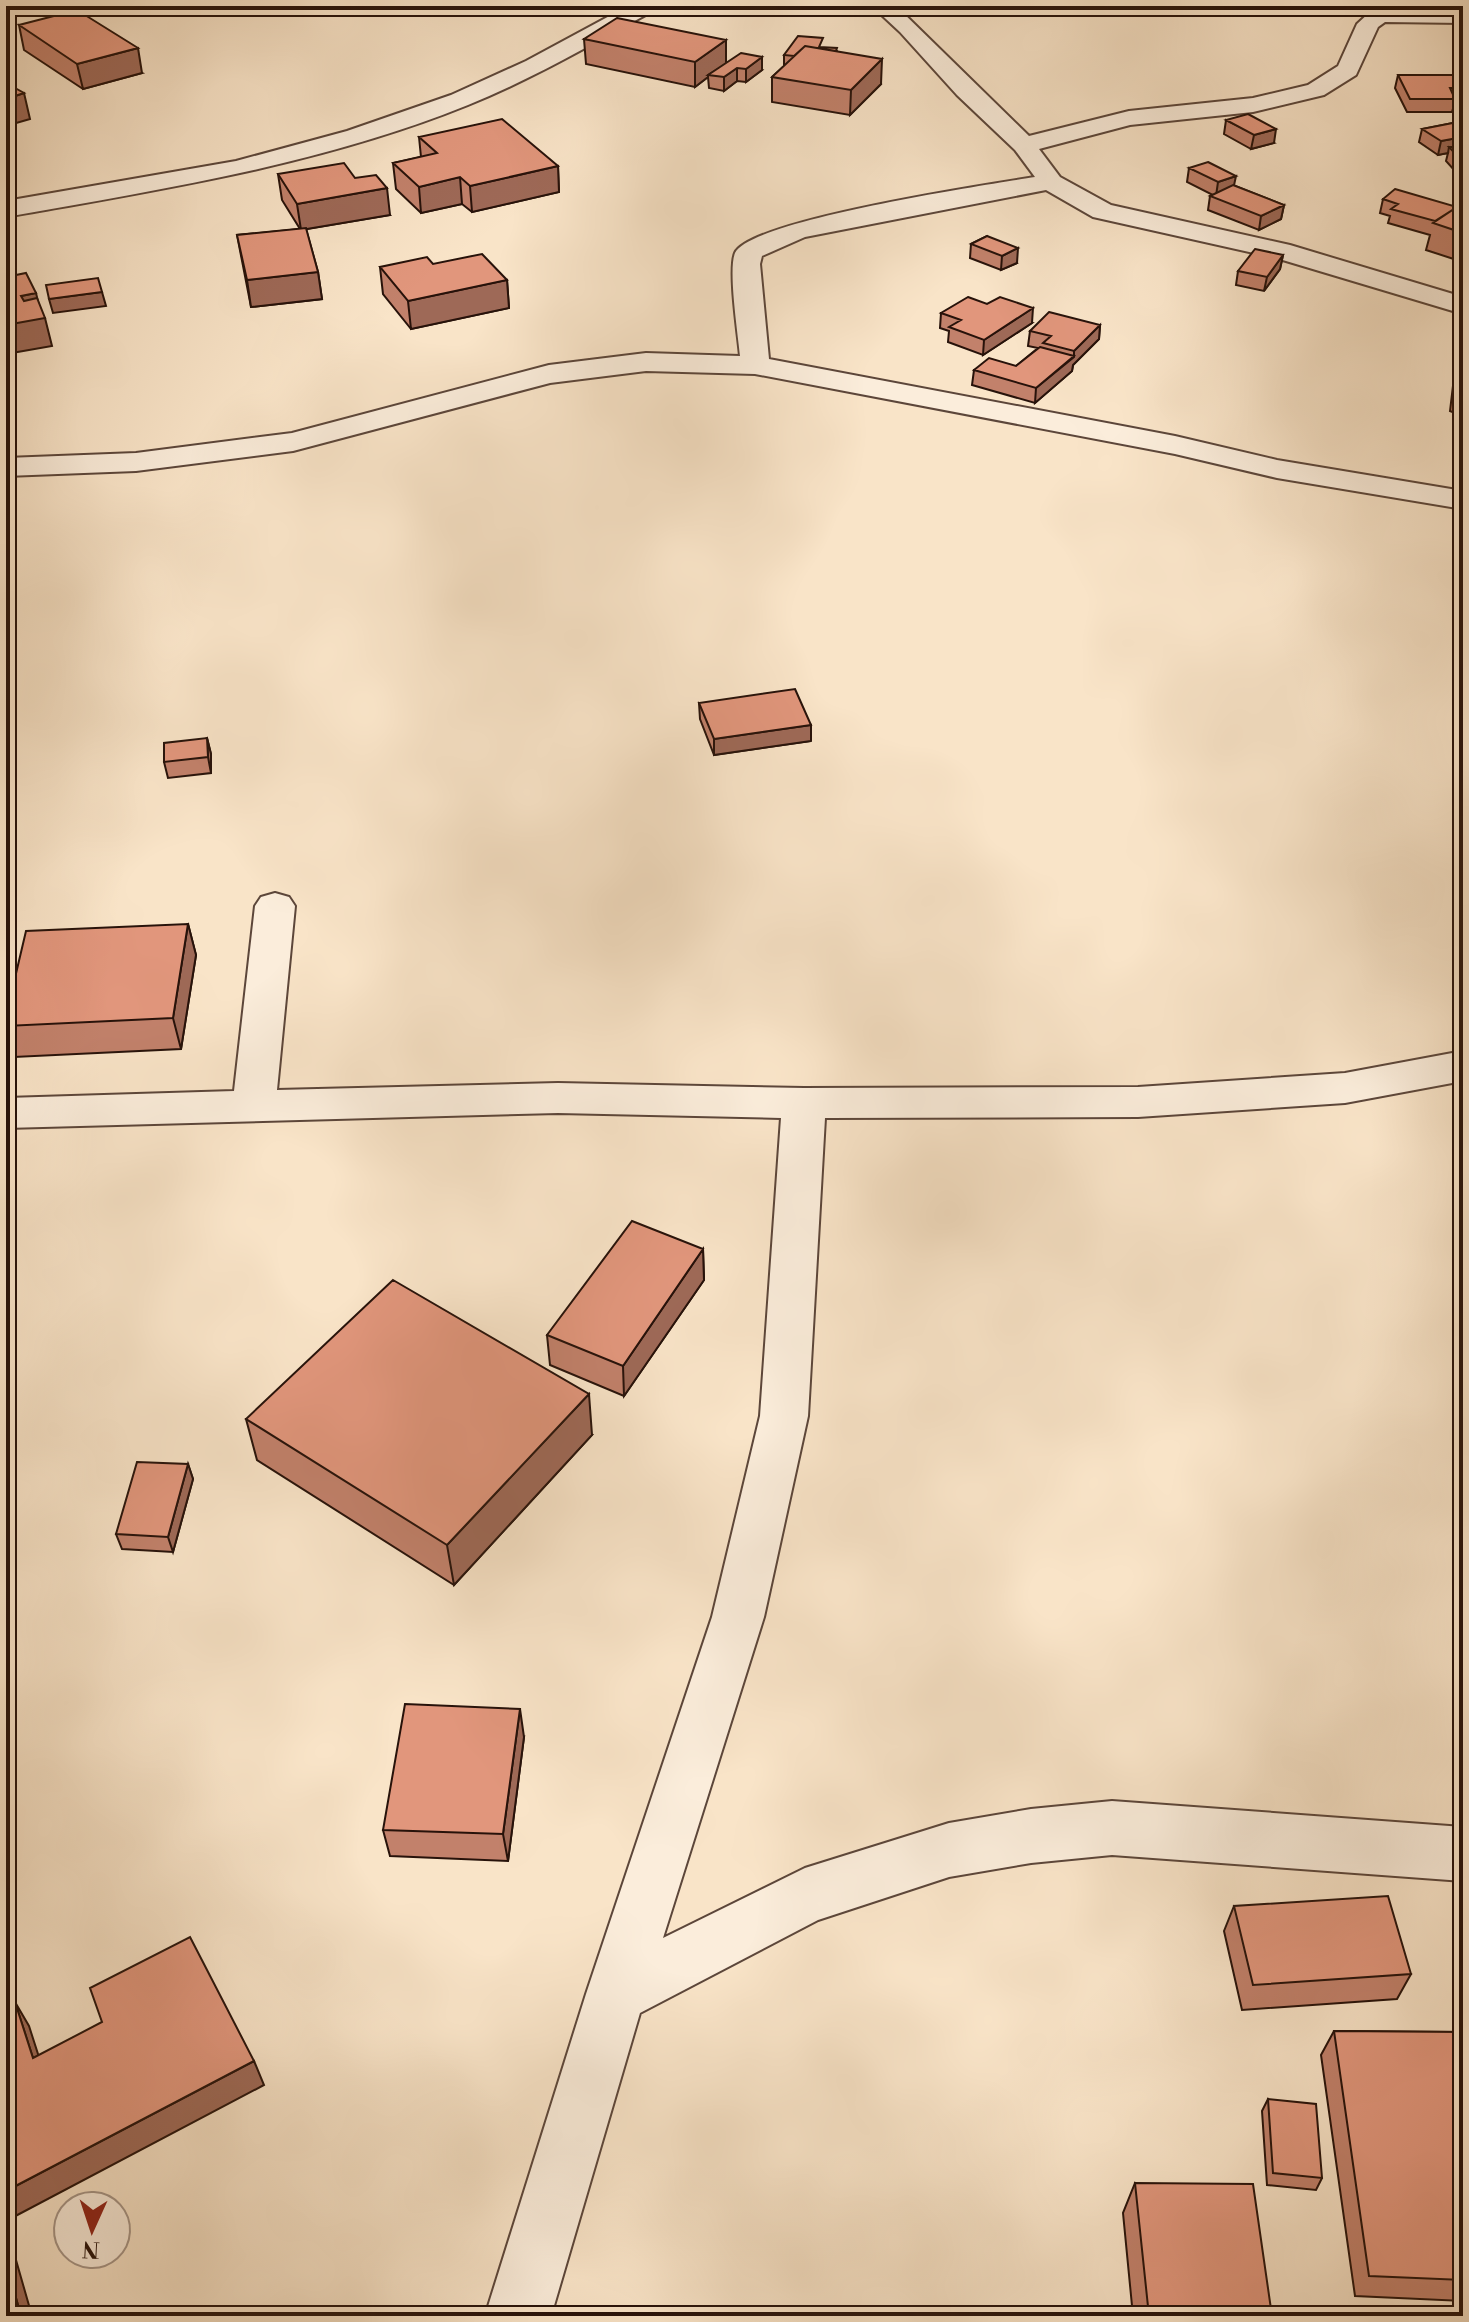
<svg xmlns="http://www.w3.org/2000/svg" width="1469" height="2322" viewBox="0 0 1469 2322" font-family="'Libre Bodoni',serif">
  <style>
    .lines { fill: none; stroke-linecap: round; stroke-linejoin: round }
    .minor-casing { stroke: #5c463a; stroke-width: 4 }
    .minor { fill: #fbeddb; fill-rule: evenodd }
    .wall { fill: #c2816b; stroke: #27120a; stroke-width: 2 }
    .shaded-wall { fill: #9e6957; stroke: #27120a; stroke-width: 2 }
    .building { fill: #e1967c; stroke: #27120a; stroke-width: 2 }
  </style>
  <rect width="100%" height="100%" fill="#f9e4c8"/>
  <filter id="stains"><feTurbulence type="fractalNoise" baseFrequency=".0025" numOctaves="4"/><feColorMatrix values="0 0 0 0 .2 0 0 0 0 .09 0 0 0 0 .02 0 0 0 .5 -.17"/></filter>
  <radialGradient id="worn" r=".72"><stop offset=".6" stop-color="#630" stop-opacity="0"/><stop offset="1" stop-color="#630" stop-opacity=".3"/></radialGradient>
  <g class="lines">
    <g class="minor-casing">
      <path id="minor" d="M628 6H656L653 11C592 44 532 79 468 105 320 165 162 189 6 217V201L236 161 347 131 451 95 526 61Z
        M872 6H896L1029 136 1129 111 1253 98 1308 85 1338 66 1357 24 1370 12 1392 7 1463 9V23L1385 22 1378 27 1356 75 1324 95 1253 112 1130 125 1039 149 1060 177 1111 205 1290 245 1463 297V314L1276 258 1093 217 1046 190 805 237 762 256 760 264 769 359 1175 436 1277 460 1463 491V509L1277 478 1175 454 755 374 646 371 550 383 293 451 136 471 6 476V458L136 453 292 433 549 365 646 353 740 356C738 334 728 270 735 253 749 220 991 184 1035 177L1015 150 957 95 900 32Z
        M275 893 289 897 295 906 277 1090 558 1083 804 1088 1138 1087 1345 1073 1463 1051V1081L1345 1103 1138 1117 825 1118 808 1416 764 1617 663 1938 805 1868 949 1823 1031 1809 1112 1801 1463 1827V1881L1112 1855 1031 1863 949 1877 818 1920 640 2013 551 2316H485L586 1994 712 1617 760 1416 781 1118 558 1113 6 1128V1098L234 1091 255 906 261 897Z"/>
    </g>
    <use href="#minor" class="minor"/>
  </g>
  <path class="wall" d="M19 25 142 73 83 89 24 50Z
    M584 39 726 40V63L762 70 746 82 737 81 724 91 709 88 708 77 695 87 586 64Z
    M823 48 837 51 881 84 850 115 772 102V77L784 66V55Z
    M1398 75H1463V102H1455L1452 112H1407L1395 88Z
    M1226 120 1274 143 1251 149 1224 134Z
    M1463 121V180L1446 161 1448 153 1438 155 1419 142 1422 129Z
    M419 137 558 166 559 192 472 212 462 204 421 213 396 189 393 163 421 157Z
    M1189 168 1284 205 1281 219 1259 230 1208 210 1210 196 1213 195 1187 182Z
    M278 174 355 178 390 215 306 229 318 272 322 299 251 307 237 235 300 229 282 200Z
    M1383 199 1457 207 1463 203V262L1426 250 1430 235 1388 223 1390 216 1380 213Z
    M987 236 1017 263 1001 270 970 258 971 244Z
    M1283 255 1280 269 1264 291 1236 285 1238 271Z
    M380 267 507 280 509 308 411 329 383 294Z
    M941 313 1032 323 983 355 948 342 949 331 940 328Z
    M1100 325 1099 339 1073 365 1072 371 1035 403 972 385 974 370 1016 366 1038 348 1028 346 1030 331Z
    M1462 340 1463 341V416L1450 411 1455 369Z
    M699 703 811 741 714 755 700 719Z
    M207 738 211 754V773L168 778 164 762Z
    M188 924 196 955 181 1049 14 1057 6 1033V1016Z
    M703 1249 704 1280 624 1396 550 1365 547 1335Z
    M246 1419 592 1435 454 1585 257 1460Z
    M188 1464 193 1479 173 1552 122 1549 116 1534Z
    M524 1737 508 1861 390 1856 383 1830Z
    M1234 1906 1411 1974 1397 1999 1242 2010 1224 1931Z
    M1334 2031 1463 2032V2301L1355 2296 1321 2055Z
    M1268 2099 1322 2178 1316 2190 1267 2185 1262 2111Z
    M1135 2183 1272 2316H1133L1123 2213Z"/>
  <path class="shaded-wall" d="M726 40V64L708 75V77L695 87V62Z
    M138 48 142 73 83 89 77 64Z
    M762 57V70L746 82V69Z
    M882 59 881 84 850 115 851 90Z
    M737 68V81L724 91V77Z
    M24 93 30 119 6 126V99Z
    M1276 129 1274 143 1251 149 1254 135Z
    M1463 137V150L1449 147 1448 153 1438 155 1441 141Z
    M558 166 559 192 472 212 470 186Z
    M1236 176 1233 190 1216 196 1218 182Z
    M460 177 462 204 421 213 419 187Z
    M387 188 390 215 301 230 297 204Z
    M1284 205 1281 219 1259 230 1261 216Z
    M1018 248 1017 263 1001 270 1002 256Z
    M1283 255 1280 269 1264 291 1267 277Z
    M318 272 322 299 251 307 247 280Z
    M507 280 509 308 411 329 408 301Z
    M102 292 106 306 53 313 49 299Z
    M36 293 42 318H45L52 346 6 354V325L21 296Z
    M1033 308 1032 323 983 355 984 340Z
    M1100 325 1099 339 1073 365 1072 371 1035 403 1036 388 1074 357V351Z
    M811 725V741L714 755V739Z
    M207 738 211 754V773L208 757Z
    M188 924 196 955 181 1049 173 1018Z
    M703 1249 704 1280 624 1396 623 1366Z
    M589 1394 592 1435 454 1585 447 1545Z
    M188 1464 193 1479 173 1552 168 1537Z
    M520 1709 524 1737 508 1861 503 1834Z
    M15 2002 29 2026 47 2082 33 2058Z
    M254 2061 264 2085 6 2221V2191Z
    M6 2230 8 2232 32 2316H21L6 2262Z"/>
  <path class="building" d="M77 10 138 48 77 64 19 25Z
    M617 18 726 40 695 62 584 39Z
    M798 36 823 38 819 47 837 48 836 51 805 46 794 56 784 55Z
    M805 46 882 59 851 90 772 77Z
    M741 53 762 57 746 69 737 68 724 77 708 75Z
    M1398 75H1463V88H1450L1455 99H1410Z
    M6 83 24 93 6 99Z
    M1248 114 1276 129 1254 135 1226 120Z
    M502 119 558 166 470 186 460 177 419 187 393 163 437 153 419 137Z
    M1463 121V137L1441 141 1422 129Z
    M1449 147H1463V162Z
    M1208 162 1236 176 1218 182 1189 168Z
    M344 163 355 178 376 175 387 188 297 204 278 174Z
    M1233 185 1284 205 1261 216 1210 196Z
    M1395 189 1457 207 1435 221 1391 209 1398 204 1383 199Z
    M1463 203V233L1433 223Z
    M306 228 318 272 247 280 237 235Z
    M987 236 1018 248 1002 256 971 244Z
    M1255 249 1283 255 1267 277 1238 271Z
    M482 254 507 280 408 301 380 267 427 257 433 264Z
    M26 273 36 293 21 296 24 301 37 298 45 318 6 325V277Z
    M98 278 102 292 49 299 46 285Z
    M968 297 987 304 1000 297 1033 308 984 340 949 327 961 320 941 313Z
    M1049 312 1100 325 1074 351 1043 343 1051 336 1030 331Z
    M1462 340 1463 341V385L1457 383Z
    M1040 347 1074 356 1036 388 974 370 989 358 1016 366Z
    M795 689 811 725 714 739 699 703Z
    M207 738 208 757 164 762V743Z
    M188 924 173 1018 6 1026V1016L26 931Z
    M632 1221 703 1249 623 1366 547 1335Z
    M393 1280 589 1394 447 1545 246 1419Z
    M137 1462 188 1464 168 1537 116 1534Z
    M405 1704 520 1709 503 1834 383 1830Z
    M1388 1896 1411 1974 1253 1985 1234 1906Z
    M190 1937 254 2061 6 2191V2006L15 2002 33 2058 102 2022 90 1988Z
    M1334 2031 1463 2032V2280L1369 2276Z
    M1268 2099 1316 2104 1322 2178 1273 2173Z
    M1135 2183 1253 2184 1272 2316H1149Z
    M6 2262 21 2316H6Z"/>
  <rect width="1469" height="2322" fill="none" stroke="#f9e4c8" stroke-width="32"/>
  <rect x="8" y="8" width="1453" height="2306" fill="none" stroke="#27120a" stroke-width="4"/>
  <rect x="16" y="16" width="1437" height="2290" fill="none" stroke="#27120a" stroke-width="2"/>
  <g transform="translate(92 2230) rotate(183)"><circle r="38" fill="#fbeddb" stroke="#a69587" stroke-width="2"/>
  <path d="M0-6L14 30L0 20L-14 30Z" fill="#8f2418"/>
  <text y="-12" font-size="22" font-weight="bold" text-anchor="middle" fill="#27120a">N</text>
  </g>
  <rect width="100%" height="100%" filter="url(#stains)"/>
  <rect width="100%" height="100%" fill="url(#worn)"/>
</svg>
